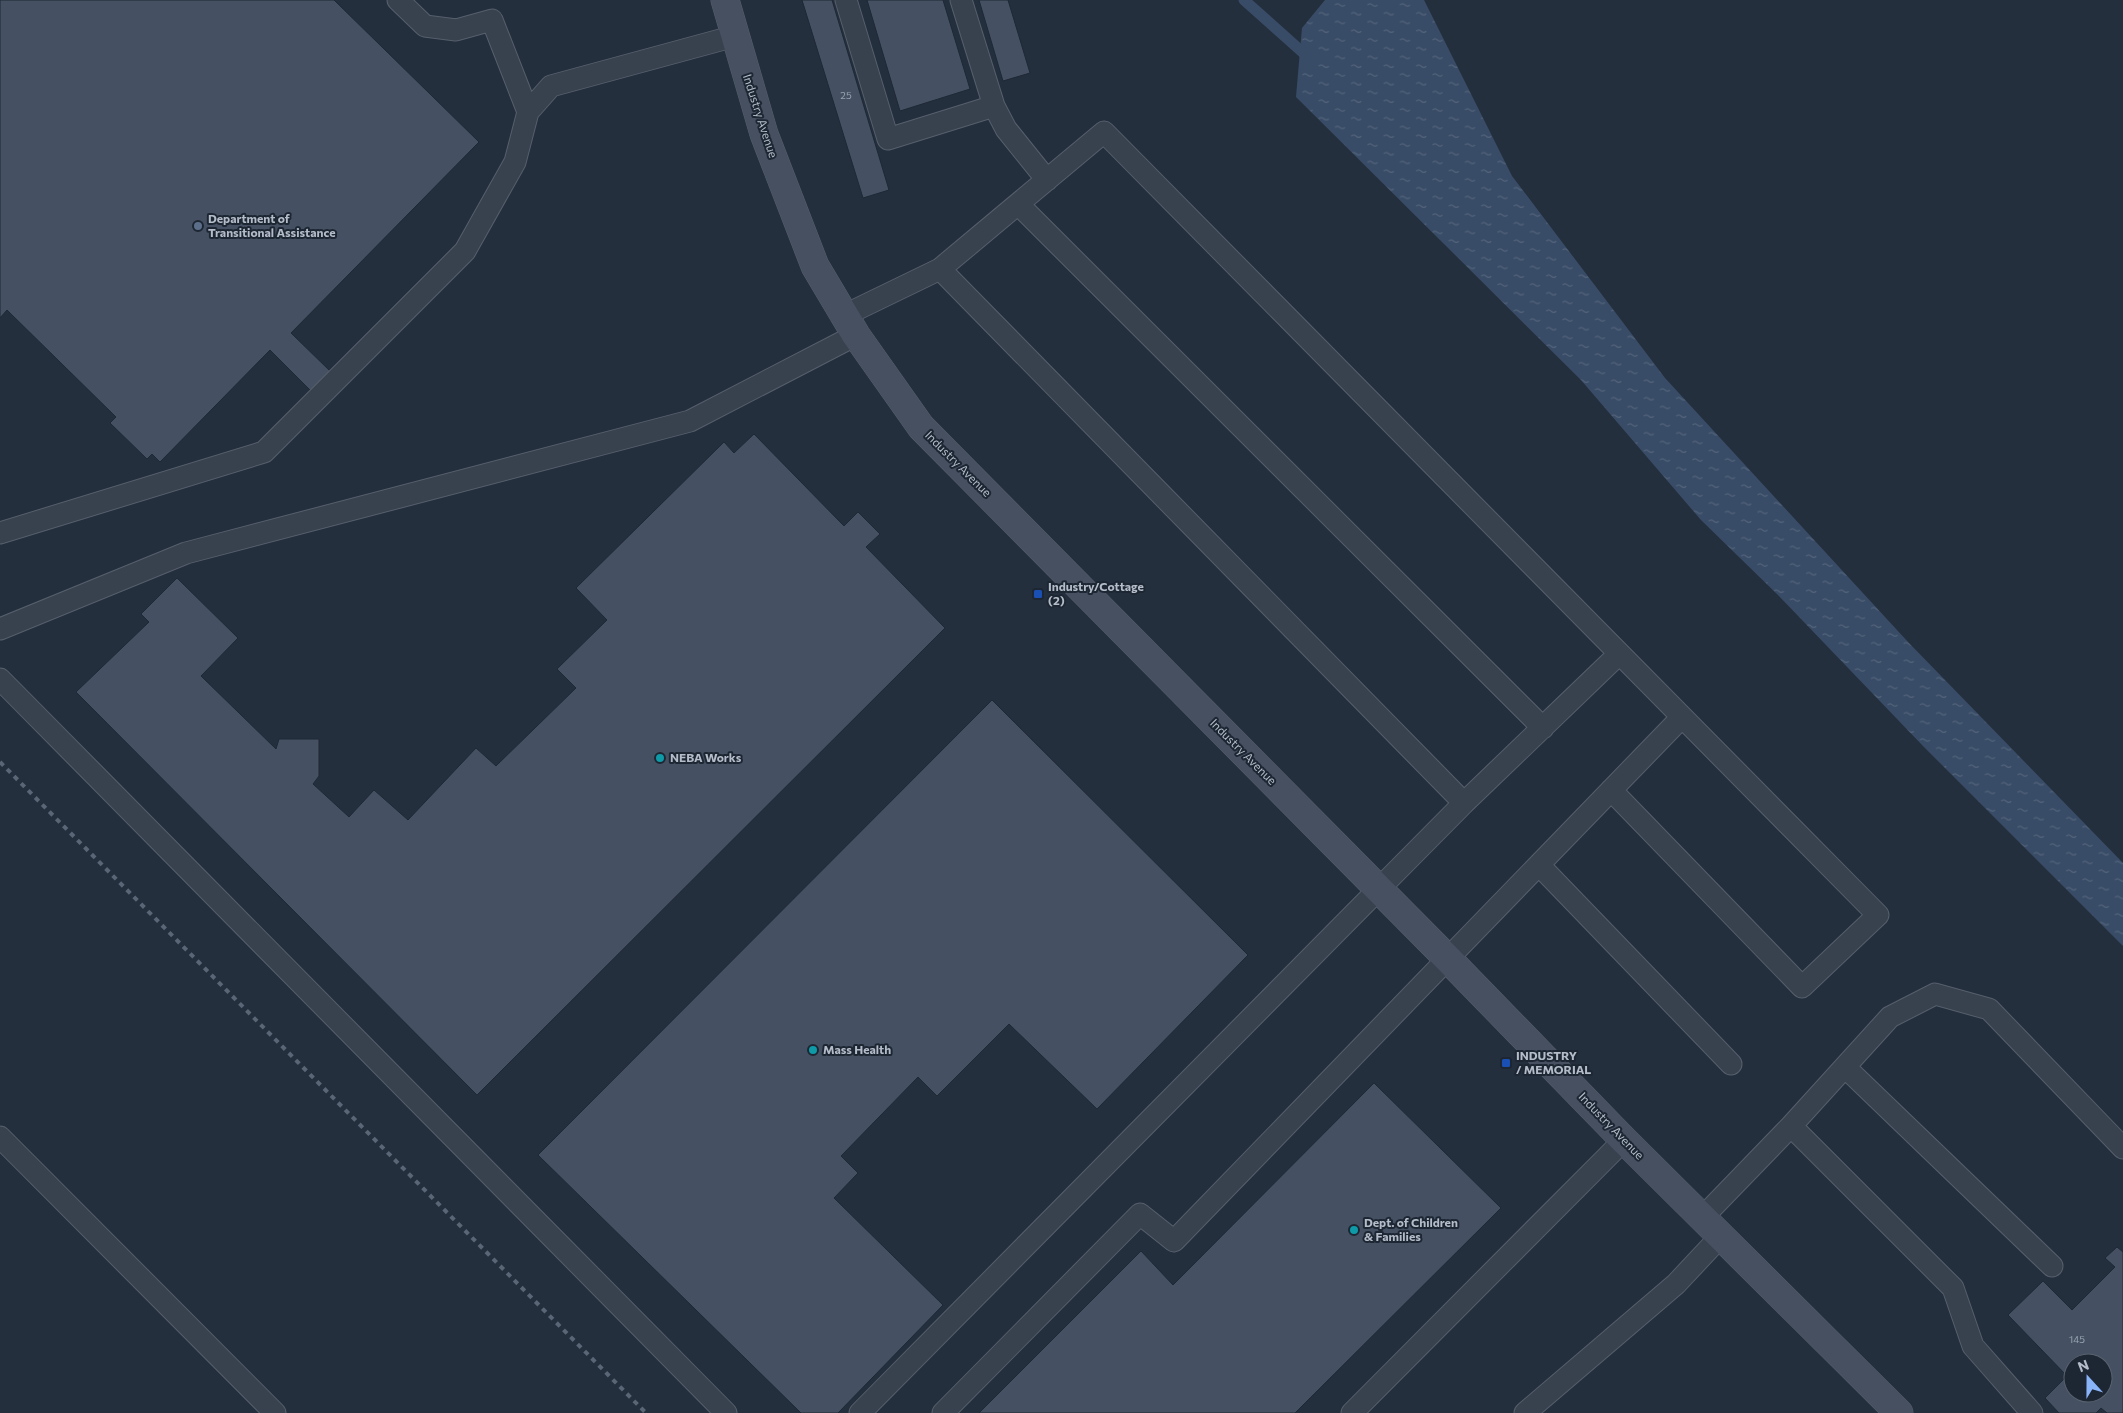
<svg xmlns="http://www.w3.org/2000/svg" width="2123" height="1413" viewBox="0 0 2123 1413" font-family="Commissioner,sans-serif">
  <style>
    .water { fill: url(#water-ripples) }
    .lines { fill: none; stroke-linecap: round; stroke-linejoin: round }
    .stream { stroke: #394c67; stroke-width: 11 }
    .building { fill: #455162; stroke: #1f2835; fill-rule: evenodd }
    .lane-casing { stroke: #565f6c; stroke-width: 23 }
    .secondary-casing { stroke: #565f6c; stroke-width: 29 }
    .lane { stroke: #38414e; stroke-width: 21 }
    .secondary { stroke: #465061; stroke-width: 28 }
    .rail { stroke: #5a6575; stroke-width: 4; stroke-dasharray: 5 5; stroke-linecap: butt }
    .service-dot { fill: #5c6f8a; stroke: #1d2633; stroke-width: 2 }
    .transit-dot { fill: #1a4fb4; stroke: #1d2633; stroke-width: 2 }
    .culture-dot { fill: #0f9aa8; stroke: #1d2633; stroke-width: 2 }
    .labels { text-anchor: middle; stroke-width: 4; stroke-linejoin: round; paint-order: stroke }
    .number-label { font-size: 10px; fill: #98a1af }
    .street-label { font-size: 12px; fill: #b4bcc9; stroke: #1d2633 }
    .poi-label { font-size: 12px; font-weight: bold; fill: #b4bcc9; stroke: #1d2633; text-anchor: start }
  </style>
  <defs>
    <pattern id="water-ripples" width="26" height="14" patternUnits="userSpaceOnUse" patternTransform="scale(1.25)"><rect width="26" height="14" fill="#394c67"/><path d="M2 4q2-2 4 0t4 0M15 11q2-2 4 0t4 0" fill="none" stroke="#53647b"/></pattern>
  </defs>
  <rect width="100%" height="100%" fill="#242f3e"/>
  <path class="water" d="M1325 0H1424L1512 176 1665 378 1908 642 2123 863V946L1923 746 1778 595 1701 520 1581 380 1296 97 1302 28Z"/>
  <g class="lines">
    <path class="stream" d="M1244 0 1309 58"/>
  </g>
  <path class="building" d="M0 0H334L479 142 291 333 330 371 311 391 270 350 160 462 152 454 147 459 110 423 116 417 7 310 0 318Z
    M802 0H832L889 190 863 198Z
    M867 0H943L970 89 900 111Z
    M979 0H1008L1030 73 1003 81Z
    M754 434 844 526 858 512 880 534 866 547 945 628 477 1095 76 692 149 622 141 614 177 578 238 638 201 676 276 749 279 739H319V776L313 784 349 817 374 790 408 820 476 748 496 766 576 688 557 669 607 620 576 588 724 442 734 453Z
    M992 700 1248 955 1097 1109 1009 1024 937 1096 918 1077 841 1156 858 1173 834 1198 943 1305 838 1413H801L538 1155Z
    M1374 1083 1501 1208 1295 1413H979L1141 1251 1173 1285Z
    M2117 1247 2123 1252V1413H2107L2101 1408 2096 1413H2059L2045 1398 2067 1376 2008 1315 2043 1281 2072 1310 2115 1267 2105 1258ZM2073 1363H2103V1393H2073Z"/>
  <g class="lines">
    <g class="lane-casing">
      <path id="lane" d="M398 0 425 26 456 30 492 20 528 112
        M846 0 888 139 994 106
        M961 0 994 106 1006 129 1047 180
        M1018 204 1543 728
        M940 269 1464 803
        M843 316 940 269 1104 132 1878 915 1802 987 1611 790
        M0 533 264 452 465 251 515 162 528 112 551 86 735 36
        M0 629 186 553 690 421 856 335
        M0 679 726 1413
        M1539 865 1731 1064
        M1845 1067 2052 1266
        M1791 1126 1953 1288 1973 1346 2032 1413
        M0 1137 275 1413
        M1702 1218 1791 1126 1890 1017 1935 994 1989 1009 2123 1148
        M860 1413 1464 803 1619 654
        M943 1413 1140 1214 1174 1241 1682 717
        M1352 1413 1624 1140
        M1525 1413 1676 1284 1720 1237"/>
    </g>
    <g class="secondary-casing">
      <path id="secondary" d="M725 0 764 134 815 266 856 335 921 427 1448 959 1624 1140 1899 1413"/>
    </g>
    <use href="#lane" class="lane"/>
    <use href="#secondary" class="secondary"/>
    <path class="rail" d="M0 762 646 1413"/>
  </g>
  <circle class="service-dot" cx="198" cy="226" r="5"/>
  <g class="transit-dot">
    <rect x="1033" y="589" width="10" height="10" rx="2.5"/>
    <rect x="1501" y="1058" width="10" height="10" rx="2.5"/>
  </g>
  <g class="culture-dot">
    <circle cx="660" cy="758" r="5"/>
    <circle cx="813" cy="1050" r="5"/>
    <circle cx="1354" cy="1230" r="5"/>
  </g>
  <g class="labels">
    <g class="number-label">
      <text x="846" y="99">25</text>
      <text x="2077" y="1343">145</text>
    </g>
    <g class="street-label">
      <text transform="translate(760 116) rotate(72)" y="4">Industry Avenue</text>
      <text transform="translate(958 464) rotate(45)" y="4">Industry Avenue</text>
      <text transform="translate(1243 752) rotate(45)" y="4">Industry Avenue</text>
      <text transform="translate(1611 1126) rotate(46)" y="4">Industry Avenue</text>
    </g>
    <g class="poi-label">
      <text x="208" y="223">Department of<tspan x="208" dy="14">Transitional Assistance</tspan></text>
      <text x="1048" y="591">Industry/Cottage<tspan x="1048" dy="14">(2)</tspan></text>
      <text x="670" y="762">NEBA Works</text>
      <text x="823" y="1054">Mass Health</text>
      <text x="1516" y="1060">INDUSTRY<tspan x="1516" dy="14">/ MEMORIAL</tspan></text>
      <text x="1364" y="1227">Dept. of Children<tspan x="1364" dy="14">&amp; Families</tspan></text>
    </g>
  </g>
  <g transform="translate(2088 1378) rotate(339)"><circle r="24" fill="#1d2633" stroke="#59626f"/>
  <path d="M0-4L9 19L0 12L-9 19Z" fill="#8ab4f8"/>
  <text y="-8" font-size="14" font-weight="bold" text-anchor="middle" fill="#b4bcc9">N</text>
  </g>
</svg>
